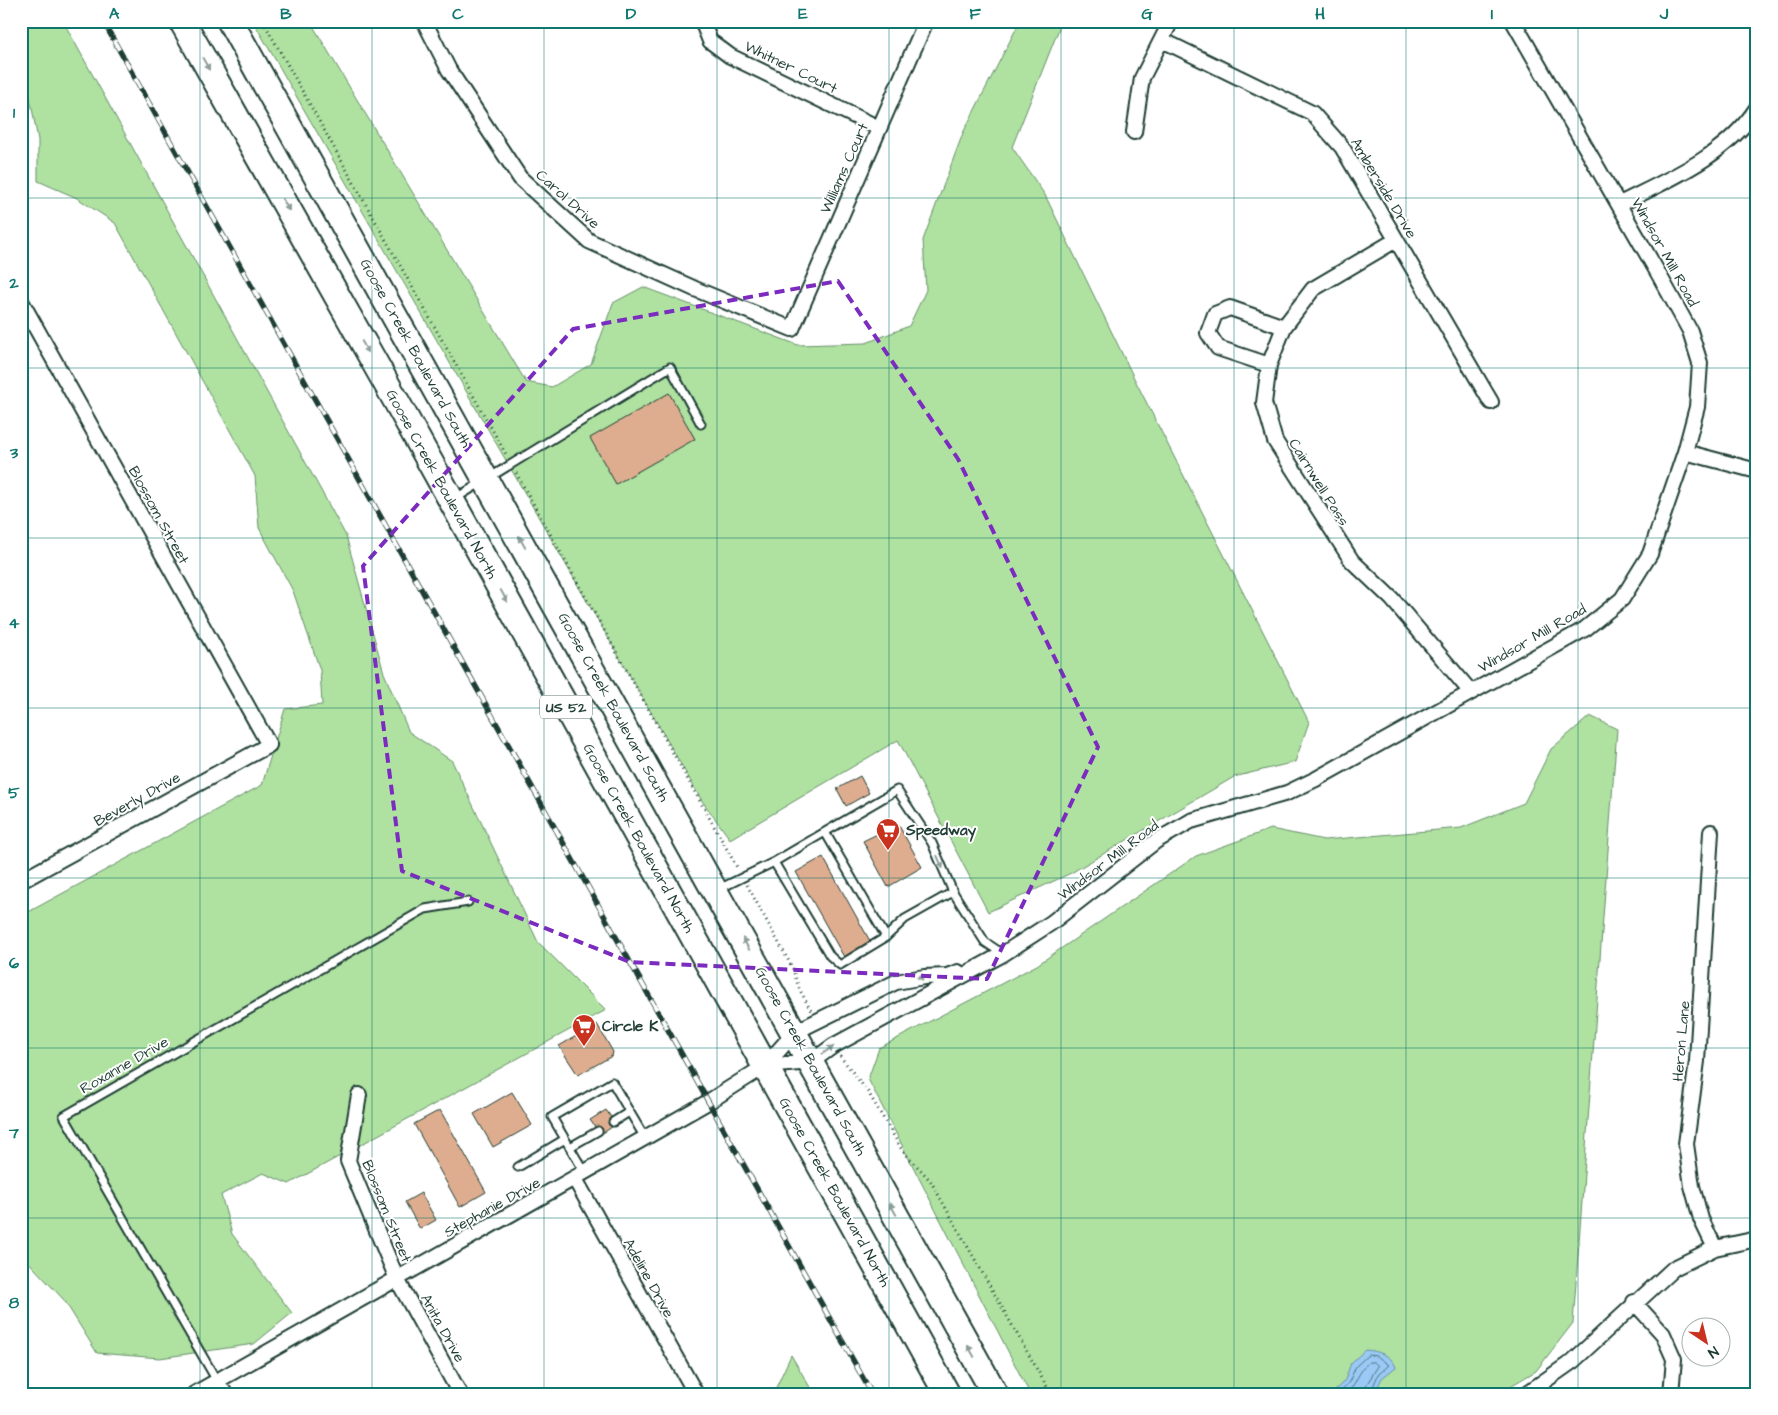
<svg xmlns="http://www.w3.org/2000/svg" width="1778" height="1415" viewBox="0 0 1778 1415" font-family="'Architects Daughter',sans-serif">
  <style>
    .green { fill: #afe1a1; stroke: #678f6a }
    .water { fill: #9ac9f5; stroke: #6991a8 }
    .lines { fill: none; stroke-linecap: round; stroke-linejoin: round }
    .shore { stroke: #507581; stroke-width: 1 }
    .building { fill: #dead8f; stroke: #1f3d34 }
    .lane-casing { stroke: #1f3d34; stroke-width: 11 }
    .street-casing { stroke: #1f3d34; stroke-width: 18 }
    .highway-casing { stroke: #1f3d34; stroke-width: 29 }
    .path { stroke: #1f3d34; stroke-width: 3; stroke-dasharray: 1 4; stroke-linecap: butt }
    .lane { stroke: #fff; stroke-width: 7 }
    .street { stroke: #fff; stroke-width: 14 }
    .highway { stroke: #fff; stroke-width: 25 }
    .rail-casing { stroke: #1f3d34; stroke-width: 5.5 }
    .rail { stroke: #fff; stroke-width: 4; stroke-dasharray: 11; stroke-linecap: butt }
    .oneway { fill: #8f9e9a }
    .marked { fill: none; stroke: #7b2cbf; stroke-width: 4; stroke-dasharray: 10 6; stroke-linejoin: round }
    .grid { fill: none; stroke: #0f766e; stroke-width: 1; stroke-opacity: 0.55 }
    .labels { text-anchor: middle; stroke-width: 4; stroke-linejoin: round; paint-order: stroke }
    .shield { fill: #fff; stroke: #627771; stroke-width: 1 }
    .shield-label { font-size: 14px; font-weight: bold; fill: #1f3d34 }
    .street-label { font-size: 15px; fill: #1f3d34; stroke: #fff }
    .poi-label { font-size: 15px; font-weight: bold; fill: #1f3d34; stroke: #fff; text-anchor: start }
    .neatline { fill: none; stroke: #0f766e; stroke-width: 2 }
    .grid-label { font-size: 16px; text-anchor: middle; font-weight: bold; fill: #0f766e }
  </style>
  <rect width="100%" height="100%" fill="#fff"/>
  <filter id="ink" filterUnits="userSpaceOnUse"><feTurbulence type="fractalNoise" baseFrequency=".02" numOctaves="2"/><feDisplacementMap in="SourceGraphic" scale="10" xChannelSelector="R" yChannelSelector="G"/><feConvolveMatrix kernelMatrix="1 2 1 2 8 2 1 2 1" color-interpolation-filters="sRGB"/></filter>
  <g filter="url(#ink)">
    <path class="green" d="M21 21H63L346 536 384 673 409 732 452 761 538 942 606 1010 289 1184 263 1173 221 1195 232 1234 292 1313 254 1344 160 1358 97 1353 64 1300 21 1254V916L262 785 285 709 322 705 320 670 293 591 259 528 255 476 115 223 77 198 38 181V140L21 50Z
      M253 21H310L526 382 552 387 591 364 613 303 643 287 798 345 866 343 909 326 926 290 923 240 963 133 1020 21H1062L1012 147 1045 195 1134 378 1309 722 1295 762 1234 777 1071 873 988 912 898 740 730 839 702 801Z
      M1590 716 1617 729 1573 1323 1536 1371 1497 1394H1030L868 1079 879 1048 1037 965 1196 856 1271 829 1324 840 1461 828 1524 803 1551 749Z
      M791 1355 814 1394H773Z"/>
    <path class="water" d="M1365 1350C1377 1351 1391 1354 1396 1367L1382 1378 1374 1394H1332L1345 1380 1351 1363Z"/>
    <g class="lines">
      <path class="shore" d="M1339 1394 1349 1382 1356 1366 1368 1355 1377 1356 1389 1365 1378 1375 1370 1394
        M1346 1394C1357 1384 1358 1371 1369 1362H1374L1378 1366 1365 1387 1364 1394"/>
    </g>
    <path class="building" d="M669 393 695 439 616 484 590 438Z
      M860 776 869 793 846 806 837 789Z
      M898 824 922 867 888 887 863 841Z
      M823 857 870 941 844 957 796 872Z
      M597 1024 613 1052 612 1056 578 1075 559 1046Z
      M512 1092 532 1125 493 1147 474 1114Z
      M440 1110 486 1192 460 1207 414 1124Z
      M606 1110 611 1117 608 1124 612 1127 603 1133 602 1128 595 1127 590 1120Z
      M421 1193 436 1220 420 1229 405 1202Z"/>
    <g class="lines">
      <g class="lane-casing">
        <path id="lane" d="M456 498 670 367 701 424
          M825 832 897 790 932 843 953 892
          M774 862 825 832 886 937
          M719 889 774 862 830 956 840 965 886 937 905 919 953 892 985 942 1003 954
          M613 1122 629 1112
          M570 1147 598 1131
          M518 1167 565 1139
          M585 1173 552 1117 612 1082 645 1138
          M217 1381 64 1116 425 909 468 902"/>
      </g>
      <g class="street-casing">
        <path id="street" d="M424 21 449 70 520 178 589 241 695 289 792 329 926 21
          M702 21 710 41 730 56 879 128
          M1162 40 1312 113 1342 147 1491 402
          M1134 132 1142 78 1171 21
          M1620 204C1669 179 1726 156 1757 108
          M1396 240 1313 289 1284 327 1269 365 1264 403 1275 441 1352 561 1392 599 1470 691
          M21 301 269 745 21 881
          M1269 365 1218 348 1208 333 1215 314 1230 308 1284 327
          M1685 452 1757 471
          M1711 832 1697 1061 1686 1144 1692 1186 1701 1219 1715 1248
          M765 1066 811 1062 833 1046 1003 954 1051 923 1156 841 1191 821 1287 793 1316 779 1585 629 1622 599 1650 554 1685 452 1697 407 1700 363 1690 331 1658 273 1513 21
          M359 1095 348 1161 397 1279 460 1394
          M575 1179 696 1394
          M1634 1302 1663 1334 1674 1359 1671 1394
          M217 1381 225 1394
          M194 1394 708 1102 765 1066 795 1032 896 982 924 977 947 976 958 972
          M1526 1394 1573 1361 1674 1268 1715 1248 1757 1239"/>
      </g>
      <g class="highway-casing">
        <path id="highway" d="M182 21 394 397 947 1394
          M230 21 995 1394"/>
      </g>
      <path class="path" d="M263 21 507 456
        M516 473 738 869
        M747 885 792 967 799 988 811 1011
        M840 1056 868 1092 902 1150 930 1180 1051 1394"/>
      <use href="#lane" class="lane"/>
      <use href="#street" class="street"/>
      <use href="#highway" class="highway"/>
      <g class="rail-casing">
        <path id="rail" d="M103 21 872 1394"/>
      </g>
      <use href="#rail" class="rail"/>
    </g>
    <defs><path id="oneway-solid" d="M-6-.8H1V-3.2L6.5 0L1 3.2V.8H-6Z" transform="scale(1.25)"/></defs>
    <g class="oneway">
      <use href="#oneway-solid" transform="translate(206 64) rotate(61)"/>
      <use href="#oneway-solid" transform="translate(286 205) rotate(61)"/>
      <use href="#oneway-solid" transform="translate(365 347) rotate(61)"/>
      <use href="#oneway-solid" transform="translate(522 542) rotate(-119)"/>
      <use href="#oneway-solid" transform="translate(504 596) rotate(61)"/>
      <use href="#oneway-solid" transform="translate(940 862) rotate(66)"/>
      <use href="#oneway-solid" transform="translate(746 944) rotate(-119)"/>
      <use href="#oneway-solid" transform="translate(924 977) rotate(174)"/>
      <use href="#oneway-solid" transform="translate(828 1050) rotate(-35)"/>
      <use href="#oneway-solid" transform="translate(893 1209) rotate(-119)"/>
      <use href="#oneway-solid" transform="translate(971 1351) rotate(-119)"/>
    </g>
  </g>
  <path class="marked" d="M838 281 958 459 1098 747 987 979 630 962 402 871 363 566 573 329Z"/>
  <path class="grid" d="M200 21V1394M372 21V1394M544 21V1394M717 21V1394M889 21V1394M1061 21V1394M1234 21V1394M1406 21V1394M1578 21V1394M21 198H1757M21 368H1757M21 538H1757M21 708H1757M21 878H1757M21 1048H1757M21 1218H1757"/>
  <defs>
    <g id="supermarket-pin" transform="scale(1.25)"><path d="M0 17L-7.5 6A9.5 9.5 0 1 1 7.5 6Z" fill="#c8321e" stroke="#fff"/><path d="M-6-5.5h2.5l.6 2H6L4.5 2H-2.5L-4.4-4H-6ZM-1.5 3.2a1.3 1.3 0 1 0 .1 0ZM3 3.2a1.3 1.3 0 1 0 .1 0Z" fill="#fff"/></g>
  </defs>
  <g fill-rule="evenodd">
    <use href="#supermarket-pin" x="888" y="830"/>
    <use href="#supermarket-pin" x="584" y="1026"/>
  </g>
  <g class="labels">
    <rect class="shield" x="540" y="695.5" width="52" height="23" rx="4"/>
    <g class="shield-label">
      <text x="566" y="712">US 52</text>
    </g>
    <g class="street-label">
      <text transform="translate(791 67) rotate(26)" y="5">Whitner Court</text>
      <text transform="translate(844 168) rotate(-66)" y="5">Williams Court</text>
      <text transform="translate(1384 188) rotate(59)" y="5">Amberside Drive</text>
      <text transform="translate(568 199) rotate(42)" y="5">Carol Drive</text>
      <text transform="translate(1665 252) rotate(61)" y="5">Windsor Mill Road</text>
      <text transform="translate(416 353) rotate(61)" y="5">Goose Creek Boulevard South</text>
      <text transform="translate(1319 482) rotate(58)" y="5">Cairnwell Pass</text>
      <text transform="translate(442 484) rotate(61)" y="5">Goose Creek Boulevard North</text>
      <text transform="translate(159 515) rotate(61)" y="5">Blossom Street</text>
      <text transform="translate(1532 638) rotate(-30)" y="5">Windsor Mill Road</text>
      <text transform="translate(614 707) rotate(61)" y="5">Goose Creek Boulevard South</text>
      <text transform="translate(137 799) rotate(-29)" y="5">Beverly Drive</text>
      <text transform="translate(639 838) rotate(61)" y="5">Goose Creek Boulevard North</text>
      <text transform="translate(1108 860) rotate(-37)" y="5">Windsor Mill Road</text>
      <text transform="translate(1681 1041) rotate(-85)" y="5">Heron Lane</text>
      <text transform="translate(811 1061) rotate(61)" y="5">Goose Creek Boulevard South</text>
      <text transform="translate(124 1065) rotate(-30)" y="5">Roxanne Drive</text>
      <text transform="translate(835 1192) rotate(61)" y="5">Goose Creek Boulevard North</text>
      <text transform="translate(492 1207) rotate(-29)" y="5">Stephanie Drive</text>
      <text transform="translate(387 1211) rotate(68)" y="5">Blossom Street</text>
      <text transform="translate(649 1278) rotate(61)" y="5">Adeline Drive</text>
      <text transform="translate(443 1328) rotate(61)" y="5">Anita Drive</text>
    </g>
    <g class="poi-label">
      <text x="906" y="835">Speedway</text>
      <text x="602" y="1031">Circle K</text>
    </g>
  </g>
  <rect width="1778" height="1415" fill="none" stroke="#fff" stroke-width="55"/>
  <g transform="translate(1706 1342) rotate(145)"><circle r="24" fill="#ffffff" stroke="#a5b1ae"/>
  <path d="M0-4L9 19L0 12L-9 19Z" fill="#c8321e"/>
  <text y="-8" font-size="14" font-weight="bold" text-anchor="middle" fill="#1f3d34">N</text>
  </g>
  <rect x="28" y="28" width="1722" height="1360" class="neatline"/>
  <g class="grid-label">
    <text x="114" y="19">A</text>
    <text x="286" y="19">B</text>
    <text x="458" y="19">C</text>
    <text x="631" y="19">D</text>
    <text x="803" y="19">E</text>
    <text x="975" y="19">F</text>
    <text x="1147" y="19">G</text>
    <text x="1320" y="19">H</text>
    <text x="1492" y="19">I</text>
    <text x="1664" y="19">J</text>
    <text x="14" y="118">1</text>
    <text x="14" y="288">2</text>
    <text x="14" y="458">3</text>
    <text x="14" y="628">4</text>
    <text x="14" y="798">5</text>
    <text x="14" y="968">6</text>
    <text x="14" y="1138">7</text>
    <text x="14" y="1308">8</text>
  </g>
</svg>
